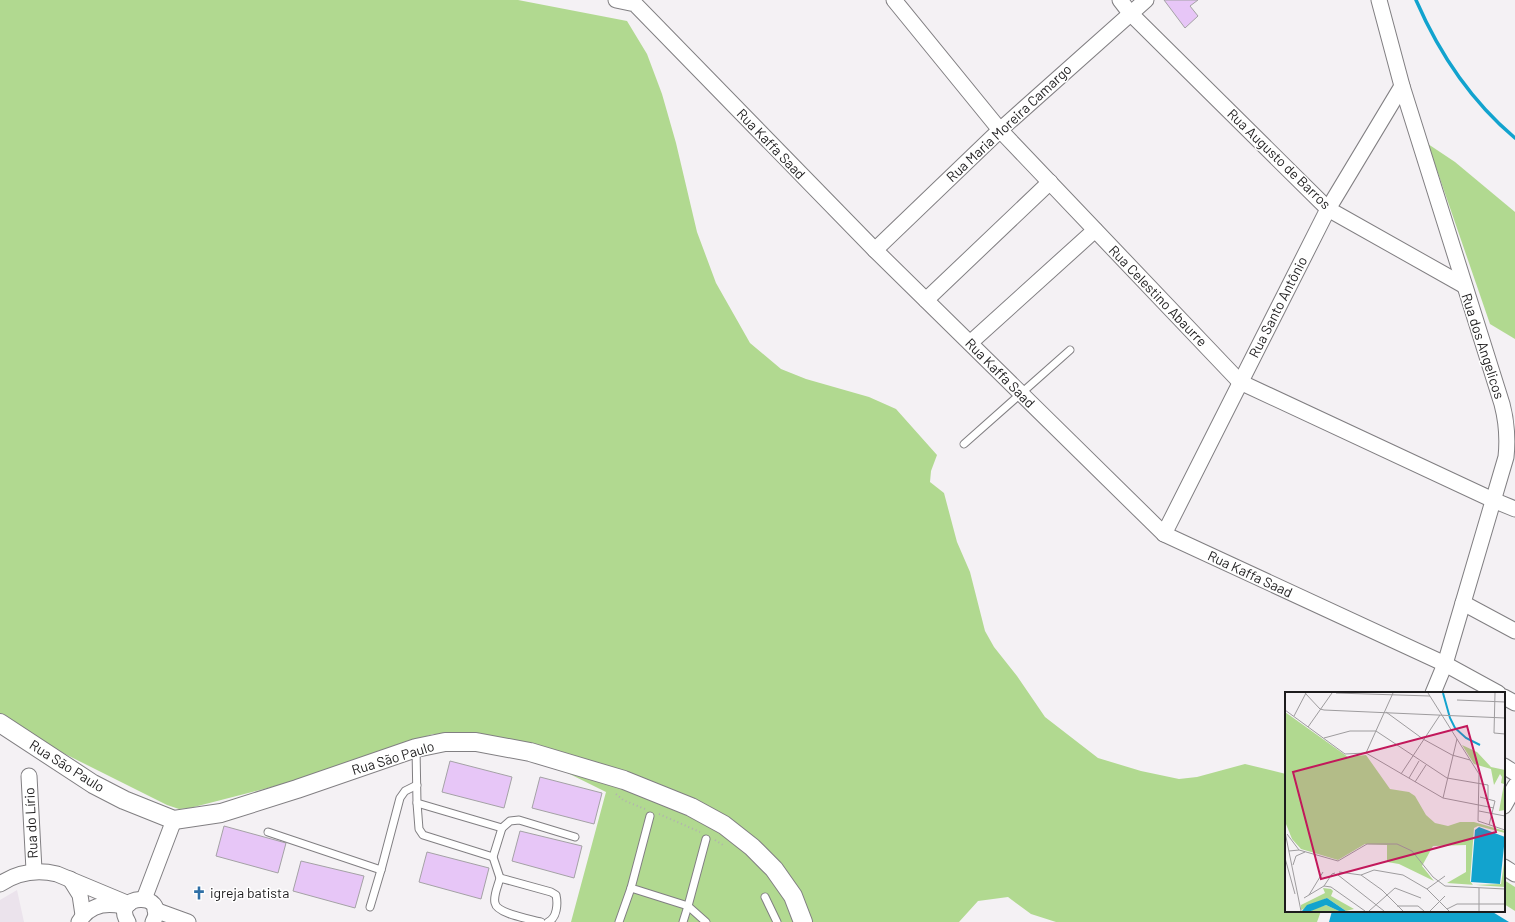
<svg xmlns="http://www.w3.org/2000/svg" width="1515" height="922" viewBox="0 0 1515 922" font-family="Barlow,sans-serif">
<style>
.built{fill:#ebe3ec}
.green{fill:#b1d990}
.water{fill:#12a3ce}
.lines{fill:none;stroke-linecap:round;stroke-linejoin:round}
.stream{stroke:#12a3ce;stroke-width:3.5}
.building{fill:#e7c6f7;stroke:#a4a2a5}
.service-casing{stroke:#817f82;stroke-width:9}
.minor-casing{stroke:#817f82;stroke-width:17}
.tertiary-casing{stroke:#817f82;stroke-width:20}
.path{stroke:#b2afb2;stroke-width:2;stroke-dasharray:1 3;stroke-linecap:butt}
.service{stroke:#fff;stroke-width:7}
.minor{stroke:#fff;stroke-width:15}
.tertiary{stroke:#fff;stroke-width:18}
.labels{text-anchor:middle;stroke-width:3;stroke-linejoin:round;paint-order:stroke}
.street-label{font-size:14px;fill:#1d1c1d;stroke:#fff}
.poi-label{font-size:14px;fill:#1d1c1d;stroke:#fff;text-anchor:start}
.inset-river{fill:none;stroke:#12a3ce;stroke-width:2}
.inset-road{fill:none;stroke:#9e9c9e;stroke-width:1}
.view{fill:#c2185b;fill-opacity:0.15;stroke:#c2185b;stroke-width:2}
.inset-edge{fill:none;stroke:#1d1c1d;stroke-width:2}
</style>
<rect width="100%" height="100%" fill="#f4f1f4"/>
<polygon class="built" points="17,890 24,922 0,922 0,900"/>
<g class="green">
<polygon points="0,0 518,0 627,21 647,54 662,94 676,143 697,232 716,283 750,343 781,369 806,379 869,397 896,409 937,455 931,471 930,482 944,493 957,542 970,572 985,631 994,647 1017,676 1045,717 1098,758 1141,771 1179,779 1197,777 1245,764 1286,774 1286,911 1321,911 1317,922 1056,922 1031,914 1008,897 978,901 959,922 571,922 606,792 501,740 433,734 287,783 190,808 179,809 167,805 33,738 0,714"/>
<polygon points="1428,144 1455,162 1515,212 1515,339 1490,324"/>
<polygon points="1504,880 1515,887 1515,911 1504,904"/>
</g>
<polygon class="water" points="1332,911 1491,911 1509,922 1329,922"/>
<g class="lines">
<path class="stream" d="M 1416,0 C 1439,53 1471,101 1515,138"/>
</g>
<g class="building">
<polygon points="1164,0 1198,0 1190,6 1198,16 1185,28"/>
<polygon points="450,761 512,777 504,808 442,792"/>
<polygon points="540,777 602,793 594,824 532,808"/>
<polygon points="224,826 286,843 278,873 216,856"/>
<polygon points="520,831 582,846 574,878 512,861"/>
<polygon points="427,852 489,868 481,899 419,882"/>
<polygon points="301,861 364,876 355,908 293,891"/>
</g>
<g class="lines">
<g class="service-casing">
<g id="service">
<polyline points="964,444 1070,350"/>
<polyline points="416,748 417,803 502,828 510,821 519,820 575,837"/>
<polyline points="417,803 419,829 423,835 493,857 502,828"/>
<polyline points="650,816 631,888 688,906 683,922"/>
<polyline points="268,832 381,870 400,798 405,791 417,785"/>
<polyline points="706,839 688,906 706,922"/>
<polyline points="493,857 500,878"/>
<polyline points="765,897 777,922"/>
<polyline points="370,907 381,870"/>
<path d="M 541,922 C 530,919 497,914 495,903 C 493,896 498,886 500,878 L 551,892 L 556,895 C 558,904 557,918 548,922"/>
<polyline points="619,922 631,888"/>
</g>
</g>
<g class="minor-casing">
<g id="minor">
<polyline points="616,0 635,4 875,250 1164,534 1445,664 1498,693"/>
<polyline points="894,0 1000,130 1240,382 1493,500 1515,509"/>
<polyline points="1120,0 1130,13 1328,209 1463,285"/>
<path d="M 1379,0 L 1402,86 L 1502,404 C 1507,423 1508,438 1506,457 L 1445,664 L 1433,693"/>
<polyline points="875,250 1000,130 1146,0"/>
<polyline points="926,300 1050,182"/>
<polyline points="970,343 1095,230"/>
<polyline points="1164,534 1328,209 1402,86"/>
<polyline points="1463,603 1515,631"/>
<polyline points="1504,697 1515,703"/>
<polyline points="1504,766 1515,773"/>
<polyline points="29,776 34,870"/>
<polyline points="1504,806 1515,786"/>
<polyline points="1504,867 1515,874"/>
<polyline points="70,879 80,895 83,915"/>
<path d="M 0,884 C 18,872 36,869 57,874 L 129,904"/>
<polyline points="144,899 174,820"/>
<polyline points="155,910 188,922"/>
<path d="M 79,922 C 88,906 104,902 122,906"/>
<path d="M 128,922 C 110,894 170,890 153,922"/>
</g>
</g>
<g class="tertiary-casing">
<polyline id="tertiary" points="0,723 93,784 124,800 174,820 221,813 297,789 416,748 445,742 476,742 530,752 624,780 691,807 724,825 752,847 774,869 793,896 803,922"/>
</g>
<g class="path">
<polyline points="616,794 623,800 645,809"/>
<polyline points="659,814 700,832"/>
<polyline points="715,840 723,845"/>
</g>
<use href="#service" class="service"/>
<use href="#minor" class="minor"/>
<use href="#tertiary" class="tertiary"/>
</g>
<defs>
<g id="church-bare" transform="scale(1.08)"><path d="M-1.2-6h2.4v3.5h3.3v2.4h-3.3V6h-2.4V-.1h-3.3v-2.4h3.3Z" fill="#2e6fa6" stroke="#fff" stroke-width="2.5" paint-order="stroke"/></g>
</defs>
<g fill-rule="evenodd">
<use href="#church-bare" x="199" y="893"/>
</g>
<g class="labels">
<g class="street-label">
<text transform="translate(1009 123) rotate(-43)" y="5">Rua Maria Moreira Camargo</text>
<text transform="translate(771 144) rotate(46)" y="5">Rua Kaffa Saad</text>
<text transform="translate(1279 159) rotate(44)" y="5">Rua Augusto de Barros</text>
<text transform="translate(1158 296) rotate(46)" y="5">Rua Celestino Abaurre</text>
<text transform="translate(1278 307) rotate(-63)" y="5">Rua Santo Antônio</text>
<text transform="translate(1483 346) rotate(72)" y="5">Rua dos Angelicos</text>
<text transform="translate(1000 373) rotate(45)" y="5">Rua Kaffa Saad</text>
<text transform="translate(1250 574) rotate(25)" y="5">Rua Kaffa Saad</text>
<text transform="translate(393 758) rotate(-17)" y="5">Rua São Paulo</text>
<text transform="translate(67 766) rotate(32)" y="5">Rua São Paulo</text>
<text transform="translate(31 823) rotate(-93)" y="5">Rua do Lírio</text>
</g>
<g class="poi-label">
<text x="210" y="898">igreja batista</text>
</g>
</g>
<g transform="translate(1285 692)">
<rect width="220" height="220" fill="#f4f1f4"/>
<path d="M 0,20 L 63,65 L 81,63 L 105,97 L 124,100 L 130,104 L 141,123 L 150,131 L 163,134 L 175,130 L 189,130 L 220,139 L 220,141 L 193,134 L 189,136 L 185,189 L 188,193 L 216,192 L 220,164 L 220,195 L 162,191 L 181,180 L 181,153 L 148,154 L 137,174 L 149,189 L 114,172 L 102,170 L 102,153 L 80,152 L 53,168 L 16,157 L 7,147 L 1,132 ZM 177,53 L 192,60 L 206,75 L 220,78 L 220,118 L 214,119 L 219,92 L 216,91 L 217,85 L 215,82 L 209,93 L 206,77 L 189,72 ZM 38,196 L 46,197 L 48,199 L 46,204 L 69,217 L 61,219 L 42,206 L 16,218 L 16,213 L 40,201 ZM 41,213 L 54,219 L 26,219 L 28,217 Z" fill="#b1d990"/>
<path d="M 194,135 L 220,145 L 215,192 L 186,190 L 190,138 ZM 42,206 L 61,219 L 54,219 L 41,213 L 26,219 L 17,219 L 22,213 Z" fill="#12a3ce"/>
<path class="inset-river" d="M 158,1 L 165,26 L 170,36 L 181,46 L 195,53"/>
<path class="inset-road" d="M 20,1 L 35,17 L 39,18 L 220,26M 51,1 L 145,4M 143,1 L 194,82 L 193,129 L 220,138M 210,1 L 209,41 L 220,42M 172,8 L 220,10M 0,18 L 60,62 L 81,61 L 158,106 L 209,116M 101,20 L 138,47 L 167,63 L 185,68M 9,24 L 21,1M 23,35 L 47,1M 39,46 L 65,39 L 91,39 L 162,86 L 203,93 L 203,107M 81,61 L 108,1M 116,82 L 155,23M 124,86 L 134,69M 130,90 L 141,73M 195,105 L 210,109 L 204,133M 158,106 L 172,47M 194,119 L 220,124M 0,140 L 16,219M 2,142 L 14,158M 4,159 L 14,158 L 53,169 L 82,152 L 112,152 L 127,159 L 148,185 L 160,194 L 220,197M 0,166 L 10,202M 8,173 L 11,164 L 20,160M 54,180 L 76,183 L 89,178 L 118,183 L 142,197 L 164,219M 53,183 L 99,219M 76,183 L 97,198 L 118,219M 39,194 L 47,182 L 50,181M 142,197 L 160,184M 24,203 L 38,180M 19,206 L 39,194 L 46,195 L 80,219M 112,214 L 133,214 L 139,219M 162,217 L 172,212 L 220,212M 84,219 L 110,196 L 136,206M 145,219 L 160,204M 194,219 L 194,196"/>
<path class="view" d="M 182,34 L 211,140 L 36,187 L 8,80 Z"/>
<rect width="220" height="220" class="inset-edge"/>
</g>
</svg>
